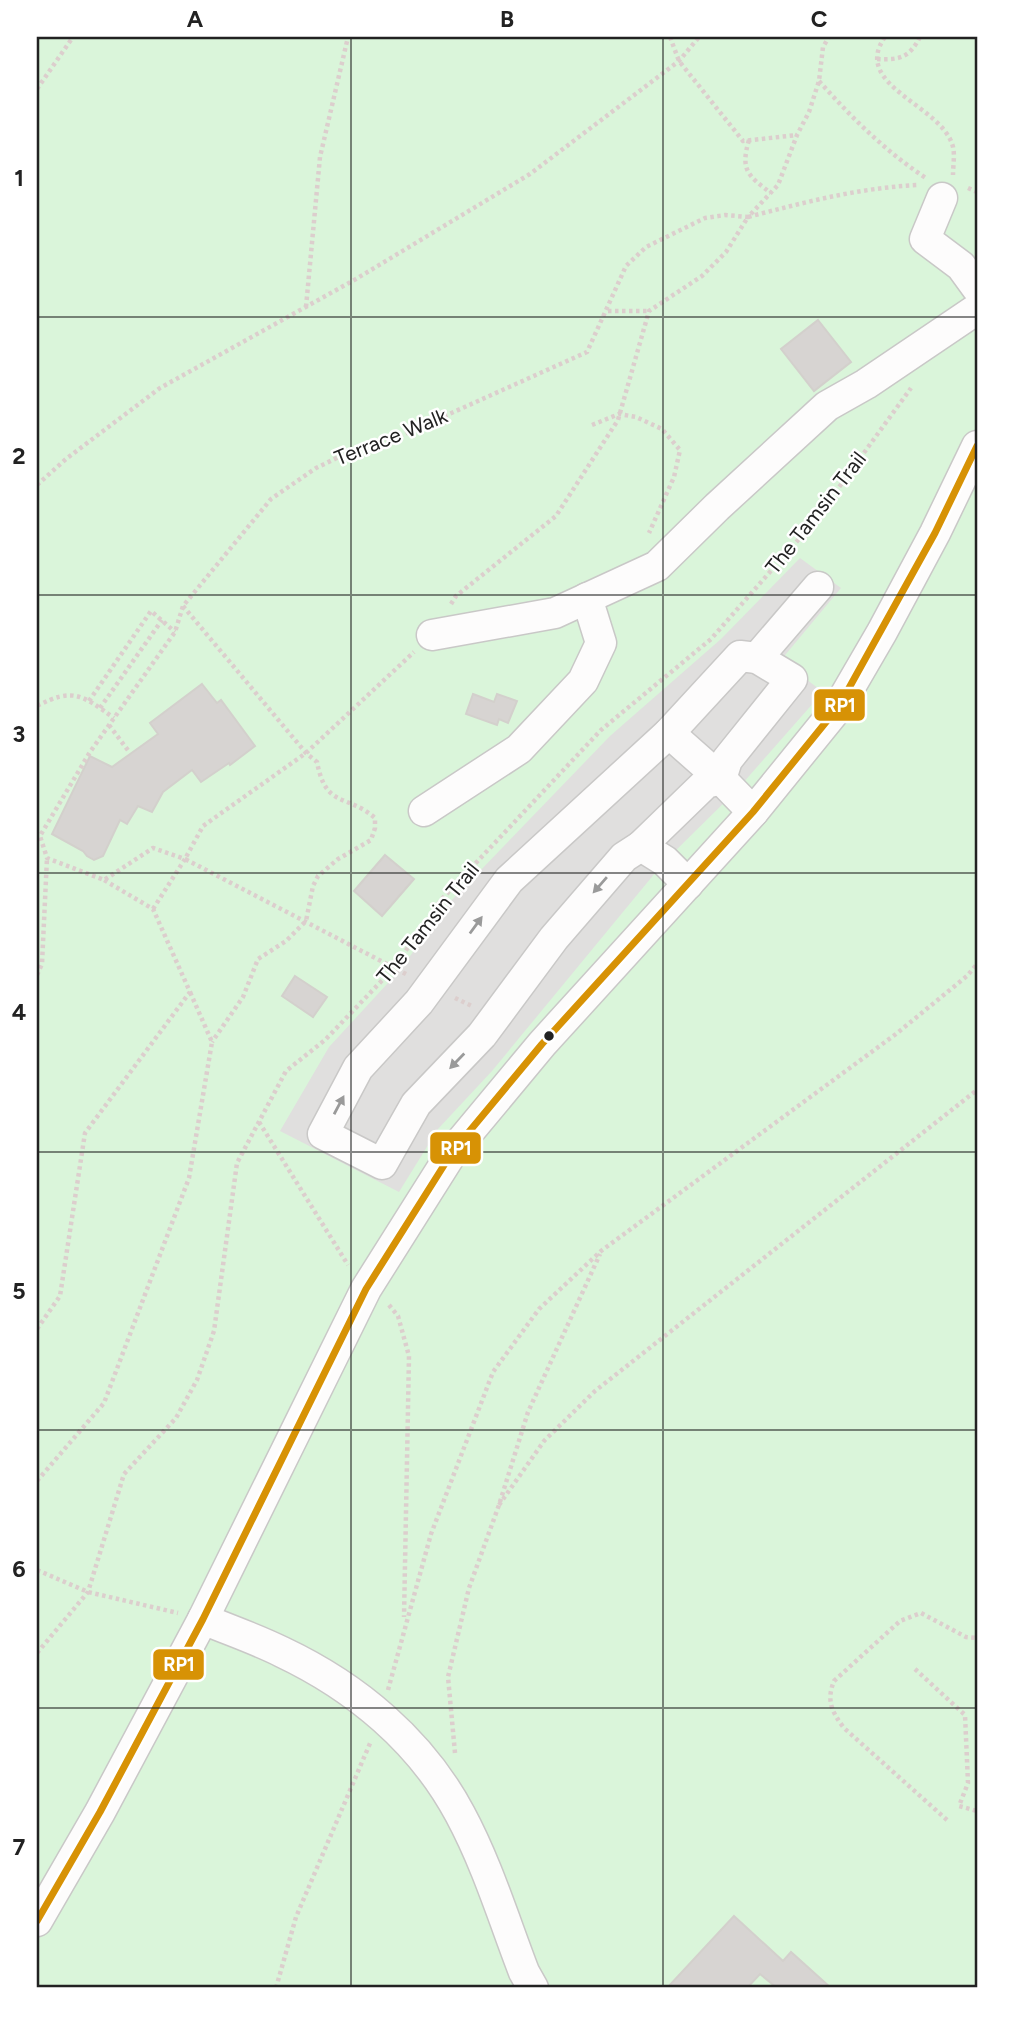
<svg xmlns="http://www.w3.org/2000/svg" width="1014" height="2025" viewBox="0 0 1014 2025" font-family="Figtree,sans-serif">
<style>
.park{fill:#daf5da}
.parking{fill:#e0dfde}
.building{fill:#d7d4d2;stroke:#d3d0cc;stroke-width:2}
.lines{fill:none;stroke-linecap:round;stroke-linejoin:round}
.minor-casing{stroke:#c9c8c7;stroke-width:33}
.path{stroke:#dccecd;stroke-width:4.5;stroke-dasharray:3.5 3.5;stroke-linecap:butt}
.minor{stroke:#fdfcfc;stroke-width:30}
.bus-1-casing{stroke:#fff;stroke-width:12}
.bus-1{stroke:#d79205;stroke-width:7}
.oneway{fill:#9a9a9a}
.grid{fill:none;stroke:#222;stroke-width:2;stroke-opacity:0.55}
.bus-dot{fill:#222;stroke:#fff;stroke-width:2.5}
.labels{text-anchor:middle;stroke-width:5;stroke-linejoin:round;paint-order:stroke}
.street-label{font-size:21px;fill:#222;stroke:#fff}
.line-badge{stroke:#fff;stroke-width:2.5}
.badge-label{font-size:19px;text-anchor:middle;font-weight:bold;fill:#fff}
.neatline{fill:none;stroke:#222;stroke-width:2.5}
.grid-label{font-size:23px;text-anchor:middle;font-weight:bold;fill:#222}
</style>
<rect width="100%" height="100%" fill="#f0eeeb"/>
<rect class="park" x="37" y="37" width="940" height="1951"/>
<polygon class="parking" points="800,558 841,588 781,660 823,692 735,792 665,861 492,1071 438,1129 399,1192 280,1131 329,1047 399,971 449,903 610,736 721,639"/>
<g class="building">
<polygon points="818,320 851,362 814,391 781,349"/>
<polygon points="202,684 217,703 221,700 255,746 230,765 229,763 201,782 192,770 163,792 152,812 138,806 127,824 120,820 103,856 94,860 87,856 83,851 52,834 90,756 112,767 158,734 150,723"/>
<polygon points="473,694 494,702 497,694 517,701 508,723 499,719 497,725 466,714"/>
<polygon points="385,855 414,879 382,916 354,891"/>
<polygon points="295,976 327,997 313,1017 282,996"/>
<polygon points="734,1916 783,1961 791,1952 831,1988 777,1988 760,1974 747,1988 667,1988"/>
</g>
<g class="lines">
<g class="minor-casing">
<g id="minor">
<polyline points="942,198 925,239 961,266 977,288"/>
<polyline points="432,635 555,613 657,566 717,507 827,406 866,384 977,309"/>
<polyline points="757,658 818,587"/>
<polyline points="669,733 721,779"/>
<polyline points="424,811 519,749 583,681 601,643 587,598"/>
<polyline points="641,846 706,783 721,779"/>
<polyline points="688,884 665,861 641,846 624,857 554,938 482,1035 416,1104 382,1164 323,1134 358,1068 419,1002 509,880 669,733 740,656 757,658 792,679 727,760 721,779 753,812"/>
<path d="M 203,1619 C 229,1630 256,1639 282,1652 C 356,1687 421,1741 460,1814 C 487,1864 504,1920 524,1972 L 533,1988"/>
<polyline points="37,1921 100,1812 203,1619 366,1289 453,1151 542,1044 753,812 839,706 882,632 935,533 977,446"/>
</g>
</g>
<g class="path">
<polyline points="670,37 679,61 743,141 797,135"/>
<path d="M 885,37 C 850,86 943,105 953,147 C 955,155 953,166 953,175"/>
<path d="M 877,59 C 900,60 909,58 920,37"/>
<path d="M 819,81 C 852,118 885,151 926,178"/>
<polyline points="37,89 73,37"/>
<path d="M 749,140 C 740,170 748,176 771,193"/>
<polyline points="968,188 977,192"/>
<polyline points="306,307 320,157 348,37"/>
<polyline points="608,311 649,311"/>
<polyline points="592,425 619,414 636,417 662,429 680,450 674,477 649,533"/>
<polyline points="37,485 66,459 160,388 356,279 530,174 679,61 699,37"/>
<path d="M 451,604 L 456,596 L 556,516 L 618,420 L 649,311 L 702,276 L 726,252 L 748,217 C 806,202 858,188 918,185"/>
<path d="M 183,606 L 306,753 L 317,762 C 326,809 346,793 375,818 L 375,828 L 371,840 L 338,859 L 318,876 L 313,886 L 306,921 L 286,941 L 258,959 L 243,997 L 212,1042"/>
<polyline points="89,701 151,611 175,632"/>
<path d="M 37,706 C 73,687 82,695 114,718"/>
<polyline points="100,708 162,620"/>
<polyline points="109,725 130,753"/>
<polyline points="153,909 185,859 153,848 104,880 47,858 40,836 90,752 175,632 183,606 271,499 316,468 372,441 398,437 587,352 626,266 646,247 705,218 725,215 748,217 778,185 797,135 809,112 819,81 823,47 829,37"/>
<polyline points="406,974 185,859 203,826 306,753 414,652"/>
<polyline points="37,975 42,964 47,858"/>
<polyline points="455,998 472,1006"/>
<polyline points="259,1122 348,1265"/>
<polyline points="389,1305 398,1316 409,1356 404,1617"/>
<polyline points="37,1329 60,1296 85,1133 190,992 153,909 104,880"/>
<polyline points="37,1481 104,1403 189,1178 212,1042 190,992"/>
<polyline points="499,1505 544,1441 595,1391 977,1090"/>
<polyline points="37,1570 88,1592 178,1613"/>
<polyline points="37,1653 88,1592 124,1474 176,1418 197,1380 214,1331 237,1163 286,1071 325,1040 393,969 441,900 601,730 711,639 813,523 911,388"/>
<polyline points="915,1669 965,1715 968,1783 959,1806 977,1811"/>
<polyline points="388,1690 431,1534 493,1372 539,1309 601,1251 896,1034 967,976 977,964"/>
<polyline points="455,1753 448,1677 469,1588 499,1505 528,1412 600,1254"/>
<path d="M 947,1820 L 844,1728 C 832,1712 826,1701 834,1681 L 900,1621 L 921,1613 L 966,1637 L 977,1638"/>
<polyline points="276,1988 296,1917 371,1741"/>
</g>
<use href="#minor" class="minor"/>
<g class="bus-1-casing">
<polyline id="bus-1" points="37,1921 100,1812 203,1619 366,1289 453,1151 542,1044 753,812 839,706 935,533 977,446"/>
</g>
<use href="#bus-1" class="bus-1"/>
</g>
<defs><path id="oneway-solid" d="M-6-.8H1V-3.2L6.5 0L1 3.2V.8H-6Z" transform="scale(1.75)"/></defs>
<g class="oneway">
<use href="#oneway-solid" transform="translate(600 885) rotate(131)"/>
<use href="#oneway-solid" transform="translate(476 925) rotate(-54)"/>
<use href="#oneway-solid" transform="translate(457 1061) rotate(134)"/>
<use href="#oneway-solid" transform="translate(339 1105) rotate(-62)"/>
</g>
<path class="grid" d="M 351,37 L 351,1988M 663,37 L 663,1988M 37,317 L 977,317M 37,595 L 977,595M 37,873 L 977,873M 37,1152 L 977,1152M 37,1430 L 977,1430M 37,1708 L 977,1708"/>
<circle class="bus-dot" cx="549" cy="1036" r="6"/>
<g class="labels">
<g class="street-label">
<text transform="translate(391 437) rotate(-22)" y="7">Terrace Walk</text>
<text transform="translate(816 513) rotate(-52)" y="7">The Tamsin Trail</text>
<text transform="translate(428 923) rotate(-51)" y="7">The Tamsin Trail</text>
</g>
</g>
<g class="line-badge">
<rect x="813" y="688" width="53" height="34" rx="7" fill="#d79205"/>
<rect x="429" y="1131" width="53" height="34" rx="7" fill="#d79205"/>
<rect x="152" y="1648" width="53" height="33" rx="7" fill="#d79205"/>
</g>
<g class="badge-label">
<text x="840" y="712">RP1</text>
<text x="456" y="1155">RP1</text>
<text x="179" y="1671">RP1</text>
</g>
<rect width="1014" height="2025" fill="none" stroke="#ffffff" stroke-width="77"/>
<rect x="38" y="38" width="938" height="1948" class="neatline"/>
<g class="grid-label">
<text x="195" y="27">A</text>
<text x="507" y="27">B</text>
<text x="819" y="27">C</text>
<text x="19" y="186">1</text>
<text x="19" y="464">2</text>
<text x="19" y="742">3</text>
<text x="19" y="1020">4</text>
<text x="19" y="1299">5</text>
<text x="19" y="1577">6</text>
<text x="19" y="1855">7</text>
</g>
</svg>
